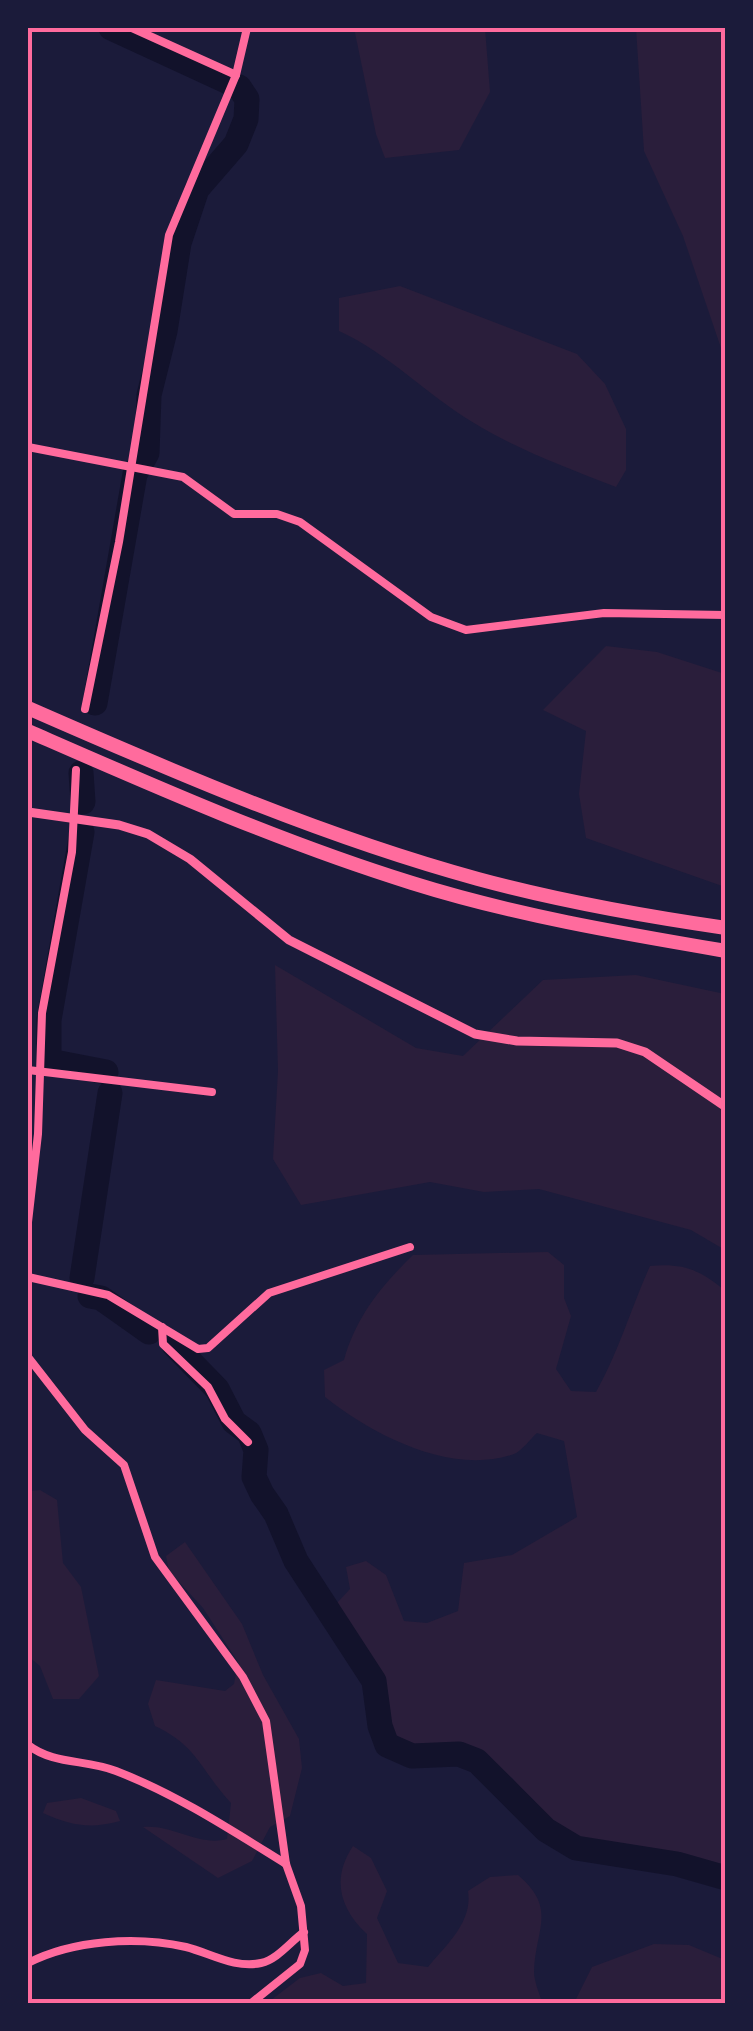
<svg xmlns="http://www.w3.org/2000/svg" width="753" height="2031" viewBox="0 0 753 2031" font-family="'Exo 2',sans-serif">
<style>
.green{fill:#2a1e3b}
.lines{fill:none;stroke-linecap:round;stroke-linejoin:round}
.river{stroke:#12122b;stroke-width:25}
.minor{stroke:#ff6b9d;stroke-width:8}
.tertiary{stroke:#ff6b9d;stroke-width:9}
.motorway{stroke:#ff6b9d;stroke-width:14}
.neatline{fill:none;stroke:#ff6b9d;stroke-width:4}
</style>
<rect width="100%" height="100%" fill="#1b1b3a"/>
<g class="green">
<polygon points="354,28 485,28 490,92 459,150 385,158 376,134"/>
<polygon points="636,28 725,28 725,482 721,348 683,236 644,151"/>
<path d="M 400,286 L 577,354 L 605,384 L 626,429 L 626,470 L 616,487 C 568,468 518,450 474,423 C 426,394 389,354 339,331 L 339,298 Z"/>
<polygon points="606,646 657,652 725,674 725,887 586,838 579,794 586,731 543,710"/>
<polygon points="275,965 416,1048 463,1056 543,980 636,975 725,994 725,1250 691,1230 539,1189 484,1192 430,1182 301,1205 273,1159 278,1071"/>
<path d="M 548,1252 L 564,1265 L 564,1298 L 571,1316 L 556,1369 L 571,1391 L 596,1392 C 619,1351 631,1308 650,1266 C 683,1263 701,1270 725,1291 L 725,1869 L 697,1860 L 584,1842 L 555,1827 L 512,1778 L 466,1746 L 423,1749 L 392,1739 L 383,1719 L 379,1677 L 335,1605 L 350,1589 L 346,1567 L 366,1561 L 386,1575 L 404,1621 L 427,1623 L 458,1611 L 464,1563 L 512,1555 L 577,1517 L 564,1441 L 537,1433 C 530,1439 522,1451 514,1454 C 451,1476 373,1435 325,1397 L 324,1370 L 344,1360 C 356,1317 381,1286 413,1255 Z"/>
<polygon points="40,1490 57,1500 63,1563 81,1587 99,1676 79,1699 53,1699 40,1666 28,1656 28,1491"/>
<path d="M 185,1542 L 242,1624 L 263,1675 L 299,1739 L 302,1768 L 290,1816 L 270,1827 L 252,1861 L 218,1878 L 143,1827 C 173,1824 199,1847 227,1839 L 231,1803 C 201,1771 198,1746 155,1726 L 148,1704 L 156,1680 L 225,1691 L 234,1684 L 238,1662 L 203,1608 L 169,1571 L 166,1556 Z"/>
<path d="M 81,1798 L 116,1811 L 120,1821 C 90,1829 72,1826 43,1813 L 47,1803 Z"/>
<path d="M 353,1846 L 371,1858 L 387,1891 L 377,1918 L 398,1963 L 428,1967 C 446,1945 473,1922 468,1891 L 490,1877 L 518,1875 C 558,1909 535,1929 534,1972 C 534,1982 540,1994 542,2003 L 267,2003 L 300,1978 L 321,1973 L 343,1986 L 366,1983 L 367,1934 C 340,1909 331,1879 353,1846 Z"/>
<polygon points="654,1944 689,1945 725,1960 725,2003 574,2003 592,1967"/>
</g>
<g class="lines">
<g class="river">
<polyline points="95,703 135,474 147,453 149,395 165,331 179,243 197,189 236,144 246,119 247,99 239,87 111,28"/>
<polyline points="81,773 83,802"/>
<polyline points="82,832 49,1020 49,1061 106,1072"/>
<polyline points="82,1278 110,1093"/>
<polyline points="90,1296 101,1298 149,1332"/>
<polyline points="174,1345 217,1389 234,1422 249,1433 256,1450 254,1477 262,1494 276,1514 296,1561 374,1681 380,1726 387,1745 412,1756 459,1754 477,1761 546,1830 576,1848 677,1864 726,1878"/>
</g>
<g class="minor">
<polyline points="132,28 236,75"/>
<polyline points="28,447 183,477 234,514 277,514 300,522 431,617 466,630 604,613 726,615"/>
<polyline points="85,709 119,542 169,235 236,75 247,28"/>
<polyline points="28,1070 212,1092"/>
<polyline points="28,1222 38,1134 42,1013 72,852 76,770"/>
<polyline points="28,1277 108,1295 198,1349 208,1348 269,1293 410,1247"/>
<polyline points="162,1327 163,1344 208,1387 225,1419 248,1442"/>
<polyline points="28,1357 85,1430 124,1465 155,1557 243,1677 266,1721 286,1864 301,1906 305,1950 300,1964 250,2004"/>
<path d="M 28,1745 C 54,1765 85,1759 116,1771 C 176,1794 231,1830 286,1864"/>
<path d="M 28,1963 C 73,1940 136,1936 186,1947 C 210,1953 235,1969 261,1963 C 278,1959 290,1942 304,1932"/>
</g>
<polyline class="tertiary" points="28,812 119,825 148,834 190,859 289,940 475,1034 517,1041 617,1043 645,1052 726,1107"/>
<g class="motorway">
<path d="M 28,708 C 174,772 324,837 478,879 C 559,901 643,916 726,928"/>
<path d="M 28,731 C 154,786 280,842 412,883 C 514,915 620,933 726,951"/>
</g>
</g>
<rect width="753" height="2031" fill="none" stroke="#1b1b3a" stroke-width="60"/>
<rect x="30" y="30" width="693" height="1971" class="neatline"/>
</svg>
